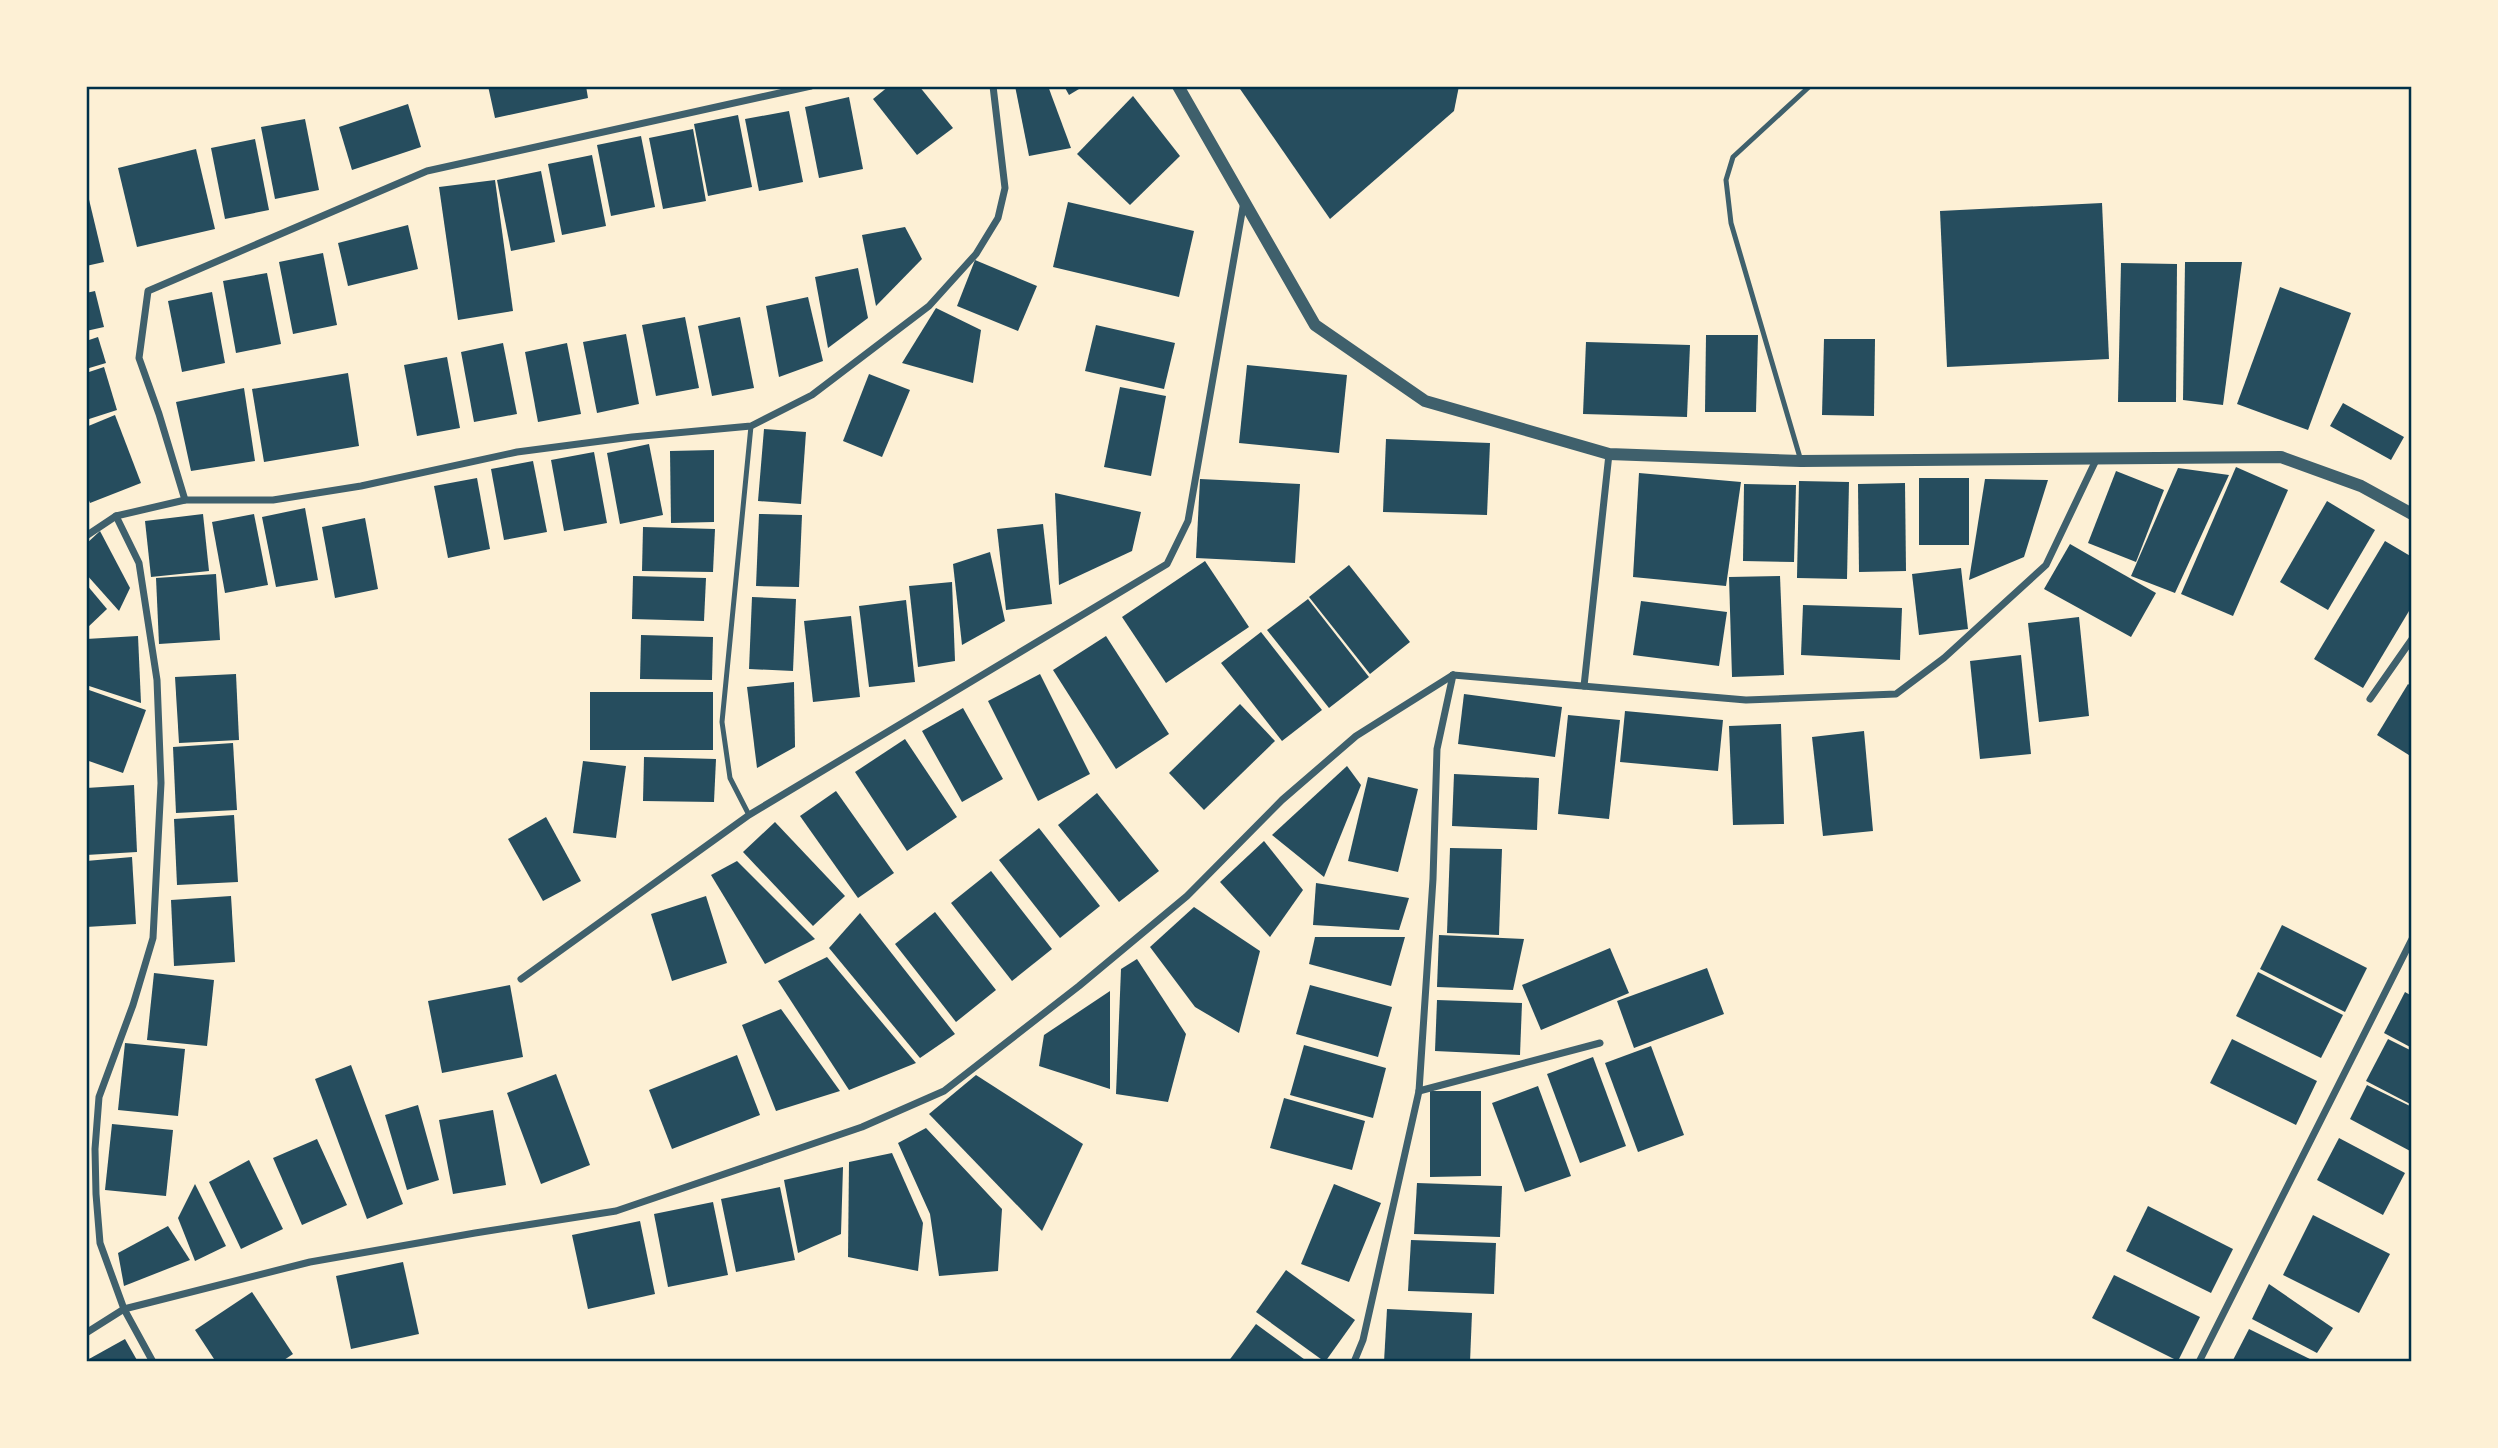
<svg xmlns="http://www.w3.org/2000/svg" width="2498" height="1448" viewBox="0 0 2498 1448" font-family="'Roboto Condensed',sans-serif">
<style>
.building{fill:#264d5e}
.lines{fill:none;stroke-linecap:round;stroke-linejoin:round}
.service{stroke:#3f606c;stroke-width:5}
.minor{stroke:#3f606c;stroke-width:7}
.tertiary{stroke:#3f606c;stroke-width:12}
.neatline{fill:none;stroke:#003049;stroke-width:2.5}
</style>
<rect width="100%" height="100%" fill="#fdf0d5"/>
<g class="building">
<polygon points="488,86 586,86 588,98 495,118"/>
<polygon points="889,86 919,86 953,128 917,155 873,99"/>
<polygon points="1015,86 1048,86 1071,148 1029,156"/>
<polygon points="1064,86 1084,86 1069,95"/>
<polygon points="1238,86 1459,86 1454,111 1330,219"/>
<polygon points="1133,96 1180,156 1130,205 1077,154"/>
<polygon points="849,97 863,169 819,178 805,107"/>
<polygon points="408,104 421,147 352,170 339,127"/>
<polygon points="789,111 803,182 759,191 745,119"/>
<polygon points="738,115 752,187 708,196 694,124"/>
<polygon points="305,119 319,190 275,199 261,127"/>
<polygon points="693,129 706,201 663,209 649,138"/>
<polygon points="641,136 655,207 611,216 597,145"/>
<polygon points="255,139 269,210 225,219 211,148"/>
<polygon points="196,149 215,229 137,247 118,168"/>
<polygon points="592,155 606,226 562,235 548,164"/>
<polygon points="541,171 555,242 511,251 497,180"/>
<polygon points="495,180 513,311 458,320 439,187"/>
<polygon points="86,187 104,262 86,266"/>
<polygon points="1068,202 1194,231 1179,297 1053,267"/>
<polygon points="2102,203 2109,359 1947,367 1940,211"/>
<polygon points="408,225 418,269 348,286 338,243"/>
<polygon points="905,227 922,259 876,306 862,235"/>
<polygon points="323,253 337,325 293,334 279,262"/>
<polygon points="975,260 1037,286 1018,331 957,306"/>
<polygon points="2185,262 2242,262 2223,405 2183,400"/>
<polygon points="2121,263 2177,264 2176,402 2118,402"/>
<polygon points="858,268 868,318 828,348 815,277"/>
<polygon points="267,273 281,344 236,353 223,281"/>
<polygon points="2280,287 2351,313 2308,430 2237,404"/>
<polygon points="95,291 104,327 86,331 86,293"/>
<polygon points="212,292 225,363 182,372 168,301"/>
<polygon points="808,297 823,361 779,377 766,306"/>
<polygon points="936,308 981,330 973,383 902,363"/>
<polygon points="685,317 699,388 656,396 642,325"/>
<polygon points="740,317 754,388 712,396 698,326"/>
<polygon points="1096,325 1175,343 1164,389 1085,371"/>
<polygon points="626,334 639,404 597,413 583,342"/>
<polygon points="1706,335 1758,335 1756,412 1705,412"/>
<polygon points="98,337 106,363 86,369 86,341"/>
<polygon points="1824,339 1875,339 1874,416 1822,415"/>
<polygon points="1586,342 1690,345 1687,417 1583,414"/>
<polygon points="503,343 517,414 474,422 461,352"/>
<polygon points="567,343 581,414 538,422 525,352"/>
<polygon points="447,357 460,428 417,436 404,365"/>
<polygon points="1247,365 1347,375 1339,453 1239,443"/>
<polygon points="104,367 117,410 86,420 86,373"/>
<polygon points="348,373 359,446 264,462 252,389"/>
<polygon points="869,374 910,390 882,457 843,441"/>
<polygon points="1120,387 1166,396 1151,476 1104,467"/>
<polygon points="244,388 255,461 191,471 176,402"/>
<polygon points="2343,403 2404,437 2391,460 2330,426"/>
<polygon points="115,415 141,483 90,503 86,493 86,427"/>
<polygon points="764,429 806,432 801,504 758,501"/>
<polygon points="1386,439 1490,443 1487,515 1383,512"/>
<polygon points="649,444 663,515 620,524 607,453"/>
<polygon points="714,450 714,522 671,523 670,451"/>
<polygon points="594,452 607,523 564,531 551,460"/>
<polygon points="533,461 547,532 504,540 491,469"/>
<polygon points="2236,467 2288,490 2233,616 2181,594"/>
<polygon points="2178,468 2229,475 2175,593 2131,576"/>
<polygon points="2116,471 2164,490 2136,562 2088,543"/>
<polygon points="1639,473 1741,482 1726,586 1633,577"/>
<polygon points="477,478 490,549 448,558 434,486"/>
<rect x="1919" y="478" width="50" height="67"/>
<polygon points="1200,479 1300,484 1295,563 1196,558"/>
<polygon points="1985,479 2048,480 2024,557 1969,580"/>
<polygon points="1799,481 1849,482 1847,579 1797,578"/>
<polygon points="1905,483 1906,571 1859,572 1858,484"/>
<polygon points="1744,484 1796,485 1794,562 1743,561"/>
<polygon points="1055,493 1141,512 1132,551 1059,585"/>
<polygon points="2327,501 2375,530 2328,610 2280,582"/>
<polygon points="305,508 318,580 276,587 262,517"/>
<polygon points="203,514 209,571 151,577 145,521"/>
<polygon points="254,514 268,585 225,593 212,522"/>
<polygon points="759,514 802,515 799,587 756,586"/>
<polygon points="365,518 378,589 335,598 322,527"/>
<polygon points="1043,524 1052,604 1006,610 997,529"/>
<polygon points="643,527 715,529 713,572 642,571"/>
<polygon points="100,531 130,588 119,611 86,574 86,544"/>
<polygon points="2385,541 2412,557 2412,606 2363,688 2314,659"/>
<polygon points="2070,544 2156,593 2131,637 2044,589"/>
<polygon points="990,552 1005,621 962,645 953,564"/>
<polygon points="1205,561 1249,627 1166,683 1122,617"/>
<polygon points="1349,565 1410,642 1370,674 1309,597"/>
<polygon points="1961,568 1968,629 1919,635 1912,574"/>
<polygon points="216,574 220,640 159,644 156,578"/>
<polygon points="633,576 706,578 704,621 632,619"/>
<polygon points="1780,576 1784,675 1732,677 1729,577"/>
<polygon points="952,582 955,661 918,667 909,586"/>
<polygon points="86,584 107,609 86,629"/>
<polygon points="752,597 796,599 793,671 749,669"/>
<polygon points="1308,599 1369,677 1329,708 1267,630"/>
<polygon points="906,600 915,682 869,687 859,606"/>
<polygon points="1641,601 1727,612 1719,666 1633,655"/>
<polygon points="1803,605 1902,608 1900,660 1801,655"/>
<polygon points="851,616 860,697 813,702 804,621"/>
<polygon points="2079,617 2089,716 2039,722 2028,623"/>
<polygon points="1261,632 1322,710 1282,741 1221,663"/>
<polygon points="641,635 713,637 712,680 640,679"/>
<polygon points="138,636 141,703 86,685 86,639"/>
<polygon points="1106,636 1169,734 1116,769 1053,670"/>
<polygon points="2021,655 2031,754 1980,759 1970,661"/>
<polygon points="236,674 239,740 179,743 175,677"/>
<polygon points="1040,674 1090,774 1038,801 988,701"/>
<polygon points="794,682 795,747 757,768 747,687"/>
<polygon points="2408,684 2412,687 2412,757 2377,735"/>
<polygon points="89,690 146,710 123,773 86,760 86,698"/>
<rect x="590" y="692" width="123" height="58"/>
<polygon points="1464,694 1562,707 1555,757 1458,744"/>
<polygon points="1240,704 1275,741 1204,810 1169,773"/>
<polygon points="963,708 1003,779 962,802 922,731"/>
<polygon points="1625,711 1723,720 1718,771 1620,762"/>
<polygon points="1568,715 1620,720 1609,819 1558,814"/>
<polygon points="1781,724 1784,824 1733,825 1729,726"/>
<polygon points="1864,731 1873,831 1823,836 1812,737"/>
<polygon points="905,739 957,817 907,851 855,772"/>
<polygon points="233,743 237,810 176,813 173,747"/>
<polygon points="644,757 716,759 714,802 643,801"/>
<polygon points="583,761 626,766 616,838 573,833"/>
<polygon points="1347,766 1361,785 1324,877 1272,835"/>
<polygon points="1454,774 1539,778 1537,830 1452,826"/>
<polygon points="1368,777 1418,789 1398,872 1348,861"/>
<polygon points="134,785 137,852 86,855 86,788"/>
<polygon points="836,791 894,873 858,898 800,816"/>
<polygon points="1097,793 1159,871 1119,902 1058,825"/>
<polygon points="234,815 238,882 177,885 174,819"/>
<polygon points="546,817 581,881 543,901 508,839"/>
<polygon points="775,822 845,896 813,926 743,852"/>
<polygon points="1039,828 1100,906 1060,938 999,860"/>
<polygon points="1264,841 1303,890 1270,937 1220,882"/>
<polygon points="1450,848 1502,849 1499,935 1447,933"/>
<polygon points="132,857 136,924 86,927 86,861"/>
<polygon points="737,861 815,939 765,964 711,875"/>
<polygon points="991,871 1052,949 1012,981 951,903"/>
<polygon points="1316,883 1409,898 1399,930 1313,925"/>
<polygon points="231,896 235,962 174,966 171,900"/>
<polygon points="706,896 727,963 672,981 651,914"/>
<polygon points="1194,907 1260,951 1239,1033 1195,1007 1150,947"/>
<polygon points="935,912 996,990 956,1022 895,944"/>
<polygon points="860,913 955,1034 920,1058 829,948"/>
<polygon points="2282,925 2367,968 2345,1012 2260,969"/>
<polygon points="1439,935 1524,939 1513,990 1437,987"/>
<polygon points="1315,937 1405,937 1391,986 1309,964"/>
<polygon points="1610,948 1629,993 1541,1030 1522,985"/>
<polygon points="827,957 916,1063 849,1090 778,981"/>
<polygon points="1137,959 1186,1034 1168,1102 1116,1094 1121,969"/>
<polygon points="1707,968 1724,1014 1634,1048 1617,1001"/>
<polygon points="2258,972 2343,1015 2321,1058 2236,1016"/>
<polygon points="154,973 214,980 207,1046 147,1040"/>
<polygon points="510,985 523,1057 442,1073 428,1001"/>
<polygon points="1310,985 1392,1007 1378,1057 1296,1034"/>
<polygon points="1110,991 1110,1089 1039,1066 1044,1035"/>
<polygon points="2405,992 2412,996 2412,1048 2384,1033"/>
<polygon points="1437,1000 1522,1003 1520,1055 1435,1051"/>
<polygon points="781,1009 840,1091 776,1111 742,1025"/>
<polygon points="2232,1039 2317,1081 2296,1125 2210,1083"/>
<polygon points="2388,1039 2412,1051 2412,1105 2366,1081"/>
<polygon points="125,1043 185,1049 178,1116 118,1110"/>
<polygon points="1304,1045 1386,1068 1373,1118 1290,1095"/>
<polygon points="1651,1046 1684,1135 1638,1152 1605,1063"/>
<polygon points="737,1055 760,1115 672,1149 649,1090"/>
<polygon points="1593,1057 1626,1146 1580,1163 1547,1074"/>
<polygon points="351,1065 403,1204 367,1219 315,1079"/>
<polygon points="556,1074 590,1165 541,1184 507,1093"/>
<polygon points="976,1075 1083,1144 1042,1231 929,1114"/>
<polygon points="2367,1085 2412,1107 2412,1152 2350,1119"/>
<polygon points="1538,1086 1571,1176 1525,1192 1492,1103"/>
<polygon points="1430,1091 1481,1091 1481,1176 1430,1177"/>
<polygon points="1284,1098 1365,1121 1352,1170 1270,1148"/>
<polygon points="418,1105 439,1180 407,1190 385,1115"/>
<polygon points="493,1110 506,1185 453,1194 439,1120"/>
<polygon points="112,1124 173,1130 166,1196 105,1190"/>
<polygon points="926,1128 1002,1209 998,1271 939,1276 930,1214 898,1143"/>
<polygon points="2339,1138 2405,1173 2383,1215 2317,1180"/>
<polygon points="317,1139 347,1205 302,1225 273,1158"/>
<polygon points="892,1153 923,1223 918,1271 848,1257 849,1162"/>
<polygon points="249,1160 283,1229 241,1249 209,1182"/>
<polygon points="843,1167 841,1234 798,1253 784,1180"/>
<polygon points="1417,1183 1502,1186 1500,1237 1414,1234"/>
<polygon points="195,1184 226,1246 195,1261 178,1218"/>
<polygon points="1334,1184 1381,1203 1349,1282 1301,1264"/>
<polygon points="780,1187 795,1260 736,1272 721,1199"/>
<polygon points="713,1202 728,1275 668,1287 654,1214"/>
<polygon points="2148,1206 2233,1249 2211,1293 2126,1251"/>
<polygon points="2313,1215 2390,1254 2359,1313 2283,1275"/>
<polygon points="640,1221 655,1294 588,1309 572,1235"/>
<polygon points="168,1226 190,1260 124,1286 118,1253"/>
<polygon points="1411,1240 1496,1243 1494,1294 1408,1291"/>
<polygon points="403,1262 419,1334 351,1349 336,1276"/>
<polygon points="1286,1270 1355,1320 1325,1362 1256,1312"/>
<polygon points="2114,1275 2200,1317 2178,1361 2092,1318"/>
<polygon points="2269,1284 2333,1328 2317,1353 2252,1319"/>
<polygon points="252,1292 293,1354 281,1362 216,1362 195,1330"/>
<polygon points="1387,1309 1472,1313 1470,1362 1384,1362"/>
<polygon points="1256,1324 1308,1362 1228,1362"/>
<polygon points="2249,1329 2316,1362 2232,1362"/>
<polygon points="125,1339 138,1362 91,1362 89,1359"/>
</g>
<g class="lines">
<g class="service">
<polyline points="1801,461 1731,223 1726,180 1733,157 1810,86"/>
<polyline points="749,815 730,778 722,722 751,426"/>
</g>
<g class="minor">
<polyline points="185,500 159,414 139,358 148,291 427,171 811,86"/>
<polyline points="116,516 139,563 157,680 161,783 153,938 133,1005 99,1097 95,1149 96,1194 100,1243 124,1309 153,1362"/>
<polyline points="86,536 116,516 185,500 273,500 361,486 517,452 632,437 751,426 812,395 929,306 976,254 998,218 1005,188 993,86"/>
<polyline points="1453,675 1746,700 1896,694 1944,658 2046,565 2097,458"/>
<polyline points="1584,686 1609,454"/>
<polyline points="2370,699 2412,639"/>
<polyline points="521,979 749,815 1167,564 1188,521 1244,201"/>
<polyline points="1419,1091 1600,1043"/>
<polyline points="86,1333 124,1309 310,1262 475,1233 616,1211 862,1127 944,1091 1079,986 1187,896 1282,800 1356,736 1453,675"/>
<polyline points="1354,1362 1363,1340 1419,1091 1433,879 1437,749 1453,675"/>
<polyline points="2199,1362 2412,939"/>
</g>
<polyline class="tertiary" points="1178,86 1315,325 1425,401 1609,454 1801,461 2281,457 2361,486 2412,514"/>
</g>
<rect width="2498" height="1448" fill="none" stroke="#fdf0d5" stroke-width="175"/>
<rect x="88" y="88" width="2322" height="1272" class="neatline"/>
</svg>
